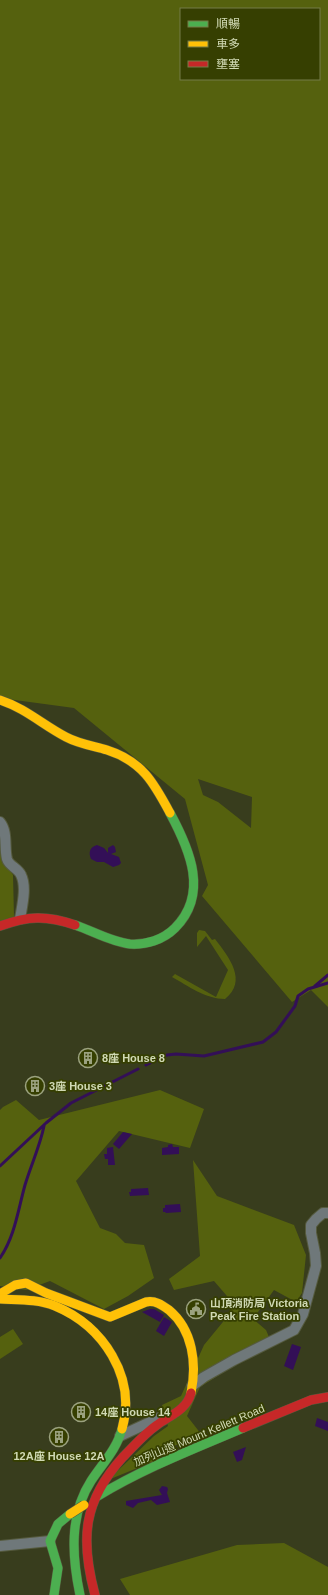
<svg xmlns="http://www.w3.org/2000/svg" width="328" height="1595" viewBox="0 0 328 1595" font-family="Arial,'Noto Sans TC',sans-serif">
<style>
.green{fill:#55610e;fill-rule:evenodd}
.water{fill:#330f57}
.lines{fill:none;stroke-linecap:round;stroke-linejoin:round}
.stream{stroke:#330f57;stroke-width:3}
.street-casing{stroke:#555a3e;stroke-width:12}
.fast-casing{stroke:#555a3e;stroke-width:10}
.slow-casing{stroke:#555a3e;stroke-width:10}
.jam-casing{stroke:#555a3e;stroke-width:10}
.street{stroke:#6f787a;stroke-width:10}
.fast{stroke:#4caf50;stroke-width:9}
.slow{stroke:#ffc107;stroke-width:9}
.jam{stroke:#c62828;stroke-width:9}
.slow-bridge-casing{stroke:#555a3e;stroke-width:10;stroke-linecap:butt}
.slow-bridge{stroke:#ffc107;stroke-width:9}
.labels{text-anchor:middle;stroke-width:3.5;stroke-linejoin:round;paint-order:stroke}
.poi-label{font-size:11px;font-weight:bold;fill:#d0d9b4;stroke:#363f01;text-anchor:start}
.street-label{font-size:11px;fill:#d0d9b4;stroke:#363f01}
</style>
<rect width="100%" height="100%" fill="#383d1d"/>
<g class="green">
<path d="M 0,0 L 328,0 L 328,1007 L 311,990 L 292,1002 L 202,896 L 208,885 L 185,799 L 74,708 L 0,698 ZM 181,9 L 319,9 L 319,79 L 181,79 ZM 198,779 L 252,797 L 251,828 L 218,802 L 203,795 Z"/>
<polygon points="0,845 5,862 13,875 14,917 0,922"/>
<path d="M 199,930 L 205,931 L 212,940 L 215,939 C 229,957 248,981 225,999 C 206,999 188,986 172,977 L 175,974 L 216,997 L 228,970 L 206,936 L 197,947 L 197,933 Z"/>
<polygon points="160,1090 204,1109 190,1148 119,1131 76,1181 100,1228 116,1234 125,1243 144,1245 154,1278 128,1296 104,1309 50,1281 26,1290 0,1286 0,1110 3,1107 16,1100 39,1120"/>
<polygon points="193,1160 217,1196 294,1225 306,1255 302,1293 296,1302 274,1290 253,1319 266,1330 269,1337 241,1361 200,1387 187,1416 205,1439 176,1445 157,1460 108,1480 154,1436 168,1426 162,1405 181,1396 204,1345 227,1317 233,1303 214,1281 174,1290 169,1279 200,1256"/>
<polygon points="13,1329 23,1344 0,1359 0,1337"/>
<polygon points="284,1543 328,1567 328,1595 130,1595 120,1579 237,1545"/>
</g>
<g class="water">
<path d="M 97,845 L 104,848 L 108,853 L 108,848 L 113,845 L 115,847 L 116,852 L 111,854 L 119,857 L 121,863 L 119,865 L 113,867 L 104,862 L 97,862 L 91,859 C 88,852 90,847 97,845 Z"/>
<polygon points="123,1132 132,1134 119,1149 113,1144"/>
<polygon points="172,1144 173,1147 179,1147 179,1154 162,1155 162,1148 168,1147 168,1145"/>
<polygon points="113,1147 115,1165 108,1165 108,1159 105,1159 104,1154 107,1154 107,1148"/>
<polygon points="148,1188 149,1195 130,1196 129,1192 131,1192 131,1189"/>
<polygon points="180,1204 181,1212 166,1213 165,1212 163,1212 163,1208 165,1208 165,1205"/>
<polygon points="150,1309 154,1309 164,1315 160,1322 142,1312"/>
<polygon points="164,1317 172,1322 164,1336 156,1331"/>
<polygon points="292,1344 301,1347 293,1370 284,1366"/>
<polygon points="317,1418 328,1422 328,1431 315,1426"/>
<polygon points="246,1447 242,1460 237,1462 233,1452"/>
<polygon points="162,1486 167,1487 168,1489 167,1493 170,1502 157,1505 151,1500 138,1503 133,1508 126,1505 126,1501 162,1495 159,1490"/>
</g>
<g class="lines">
<g class="stream">
<polyline points="315,986 328,975"/>
<polyline points="146,1065 167,1055 176,1054 204,1056 263,1042 276,1032 295,1006 298,996 308,989 328,983"/>
<polyline points="0,1166 46,1123 71,1103 138,1069"/>
<path d="M 0,1258 C 15,1236 18,1210 25,1185 C 31,1165 40,1146 44,1126"/>
</g>
<g class="street-casing">
<g id="street">
<path d="M 0,822 C 8,832 4,847 7,859 C 9,866 18,868 21,875 C 27,887 22,906 20,919"/>
<polyline points="192,1386 204,1377 234,1360 294,1330 303,1314 316,1266 315,1253 311,1233 311,1225 316,1219 323,1213 328,1213"/>
<polyline points="120,1436 161,1417"/>
<polyline points="0,1546 50,1541"/>
</g>
</g>
<g class="fast-casing">
<g id="fast">
<path d="M 75,925 C 93,931 111,942 130,944 C 146,945 163,940 175,928 C 209,894 190,850 170,813"/>
<path d="M 98,1496 C 144,1468 194,1449 243,1428"/>
<polyline points="54,1595 58,1568 50,1541 58,1524 70,1514"/>
<path d="M 80,1595 C 72,1557 69,1515 91,1481 C 102,1464 117,1449 122,1429"/>
</g>
</g>
<g class="slow-casing">
<g id="slow">
<path d="M 0,700 C 25,708 43,725 66,737 C 79,744 94,746 107,750 C 142,761 154,783 170,813"/>
<path d="M 0,1294 L 15,1285 L 26,1283 L 46,1293 L 110,1317 L 146,1302 C 155,1300 162,1305 169,1310 C 193,1330 197,1364 191,1393"/>
<path d="M 0,1299 C 18,1300 38,1299 55,1306 C 103,1326 137,1377 122,1429"/>
</g>
</g>
<g class="jam-casing">
<g id="jam">
<path d="M 0,926 C 28,916 46,915 75,925"/>
<polyline points="243,1428 311,1400 328,1397"/>
<path d="M 95,1595 C 80,1539 83,1501 123,1457 C 134,1446 144,1434 157,1425 C 169,1416 187,1410 191,1393"/>
</g>
</g>
<use href="#street" class="street"/>
<use href="#fast" class="fast"/>
<use href="#slow" class="slow"/>
<use href="#jam" class="jam"/>
<g class="slow-bridge-casing">
<polyline id="slow-bridge" points="70,1514 84,1505"/>
</g>
<use href="#slow-bridge" class="slow-bridge"/>
</g>
<defs>
<g id="building-ring" transform="scale(1)"><circle r="9.5" fill="#363f01" stroke="#9ba27f" stroke-width="1.5"/><path d="M-4-6H4V6H1V3H-1V6H-4ZM-2.5-4.3h1.7v1.8h-1.7ZM.8-4.3h1.7v1.8H.8ZM-2.5-1h1.7V.8h-1.7ZM.8-1h1.7V.8H.8Z" fill="#9ba27f"/></g>
<g id="civic-ring" transform="scale(1)"><circle r="9.5" fill="#363f01" stroke="#9ba27f" stroke-width="1.5"/><path d="M-.6-6.5H3V-4.5H.6V-3L4-1V1h2V6H-6V1h2V-1L-.6-3ZM-1.2 2.5V6h2.4V2.5Z" fill="#9ba27f"/></g>
</defs>
<g fill-rule="evenodd">
<use href="#building-ring" x="88" y="1058"/>
<use href="#building-ring" x="35" y="1086"/>
<use href="#civic-ring" x="196" y="1309"/>
<use href="#building-ring" x="81" y="1412"/>
<use href="#building-ring" x="59" y="1437"/>
</g>
<g class="labels">
<g class="poi-label">
<text x="102" y="1062">8座 House 8</text>
<text x="49" y="1090">3座 House 3</text>
<text x="210" y="1307">山頂消防局 Victoria<tspan x="210" dy="13">Peak Fire Station</tspan></text>
<text x="95" y="1416">14座 House 14</text>
<text x="59" y="1460" text-anchor="middle">12A座 House 12A</text>
</g>
<g class="street-label">
<text transform="translate(199 1435) rotate(-23)" y="4">加列山道 Mount Kellett Road</text>
</g>
</g>
<rect x="180" y="8" width="140" height="72" fill="#363f01" stroke="#747d49"/>
<rect x="188" y="21" width="20" height="6" fill="#4caf50" stroke="#747d49"/>
<text x="216" y="28" font-size="12" fill="#d0d9b4">順暢</text>
<rect x="188" y="41" width="20" height="6" fill="#ffc107" stroke="#747d49"/>
<text x="216" y="48" font-size="12" fill="#d0d9b4">車多</text>
<rect x="188" y="61" width="20" height="6" fill="#c62828" stroke="#747d49"/>
<text x="216" y="68" font-size="12" fill="#d0d9b4">壅塞</text>
</svg>
